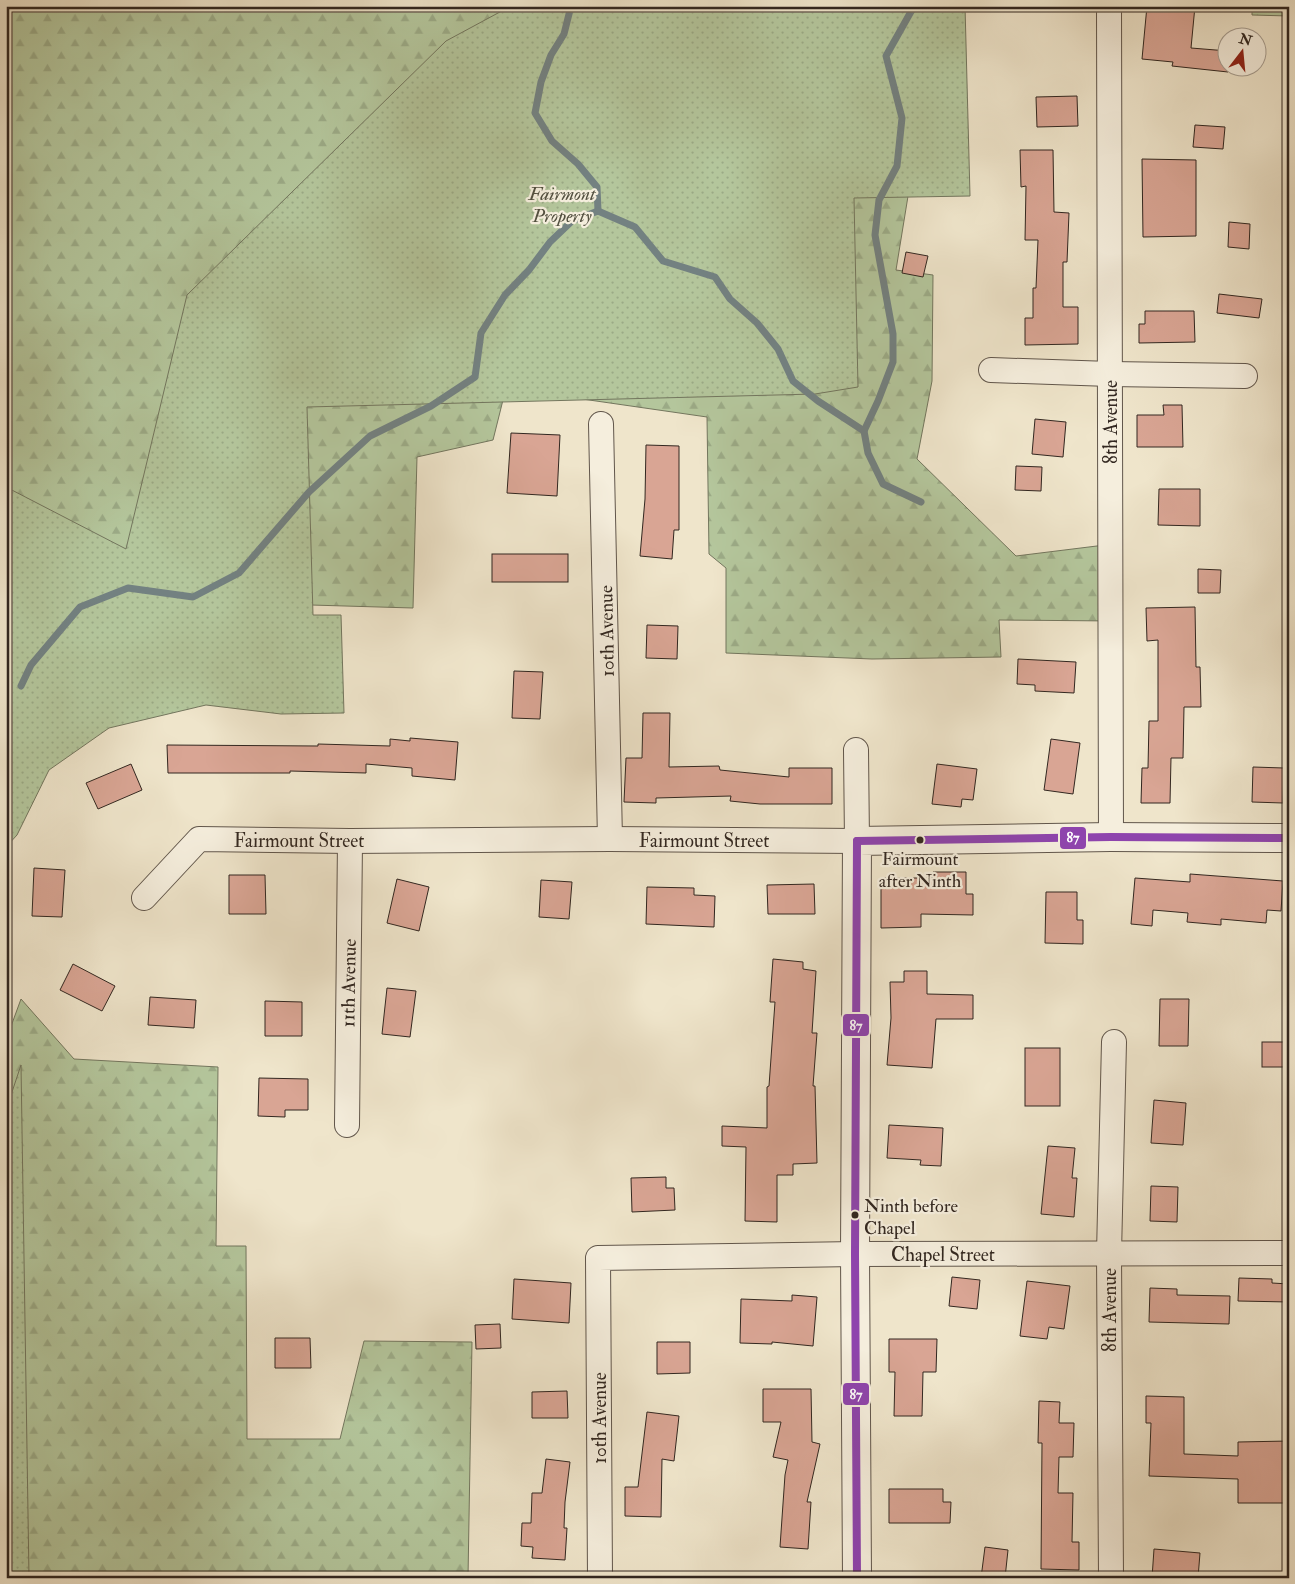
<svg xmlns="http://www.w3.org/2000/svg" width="1295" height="1584" viewBox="0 0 1295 1584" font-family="'IM FELL Double Pica',serif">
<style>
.forest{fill:url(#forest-firs);stroke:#73765e}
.park{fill:url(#park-dots);stroke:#73765e}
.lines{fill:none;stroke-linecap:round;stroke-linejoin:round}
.stream{stroke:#738181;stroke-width:7}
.building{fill:#d9a594;stroke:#322720}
.minor-casing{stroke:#61564b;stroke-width:26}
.tertiary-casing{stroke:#61564b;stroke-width:30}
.minor{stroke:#f5eedd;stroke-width:24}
.tertiary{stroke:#f5eedd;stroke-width:28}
.bus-1-casing{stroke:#f5eedd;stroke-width:11}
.bus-1{stroke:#8e44ad;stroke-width:8}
.bus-dot{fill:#322720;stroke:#f5eedd;stroke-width:2}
.labels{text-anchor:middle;stroke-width:4.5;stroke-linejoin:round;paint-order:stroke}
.bus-label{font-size:18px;fill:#322720;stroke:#f5eedd}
.park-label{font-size:19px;font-style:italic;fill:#524f3f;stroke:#f5eedd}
.street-label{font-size:19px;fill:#322720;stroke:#f5eedd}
.line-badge{stroke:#f5eedd;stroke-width:2}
.badge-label{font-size:14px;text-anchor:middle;font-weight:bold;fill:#fff}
</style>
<defs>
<pattern id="forest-firs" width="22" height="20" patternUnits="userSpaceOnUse" patternTransform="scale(1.25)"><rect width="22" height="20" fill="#b4c69c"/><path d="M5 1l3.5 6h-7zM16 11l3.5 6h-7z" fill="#9baa86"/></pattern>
<pattern id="park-dots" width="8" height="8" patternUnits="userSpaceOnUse" patternTransform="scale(1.25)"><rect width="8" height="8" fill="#b4c69c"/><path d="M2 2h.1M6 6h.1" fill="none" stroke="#9baa86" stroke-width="1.8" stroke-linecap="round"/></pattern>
</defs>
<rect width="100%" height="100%" fill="#efe5cb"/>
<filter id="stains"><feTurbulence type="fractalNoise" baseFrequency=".004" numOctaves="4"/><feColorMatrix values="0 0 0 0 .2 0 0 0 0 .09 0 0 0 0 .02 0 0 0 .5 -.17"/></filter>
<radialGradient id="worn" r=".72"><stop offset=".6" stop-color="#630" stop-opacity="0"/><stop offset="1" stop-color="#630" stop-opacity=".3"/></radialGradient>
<g class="forest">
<polygon points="6,6 963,6 909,190 896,270 933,275 932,381 917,459 1016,556 1113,544 1114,621 999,620 1001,657 872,659 726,653 726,568 709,554 707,417 506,388 493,440 417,457 413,608 311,605 142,697 91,711 6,823"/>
<polygon points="1252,6 1289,6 1289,16 1252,15"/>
<polygon points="21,999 74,1059 218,1067 216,1246 246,1246 247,1439 340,1439 364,1341 472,1342 468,1578 6,1578 6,1040"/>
</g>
<g class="park">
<polygon points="511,6 965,6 970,196 854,198 858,387 815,394 307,407 313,615 341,615 344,713 281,714 206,705 109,728 49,770 17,835 6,847 6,487 126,549 187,295 446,41"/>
<polygon points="21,1065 29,1578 6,1578 6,1110"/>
</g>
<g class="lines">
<g class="stream">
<polyline points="571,6 564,34 551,55 541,82 535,113 552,141 578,164 597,187 598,211"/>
<polyline points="864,431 878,401 893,362 893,334 875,235 879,200 897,166 902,118 886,56 913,8 917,6"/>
<polyline points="21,686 31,665 80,607 128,588 193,597 239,573 309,492 370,436 431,406 475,377 481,333 505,295 529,270 550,242 572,221 598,211 635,227 663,261 715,277 730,299 757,323 778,349 793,381 818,401 864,431 868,453 883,484 921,502"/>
</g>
</g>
<g class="building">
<polygon points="1147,6 1195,6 1191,48 1228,51 1228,72 1172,66 1173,62 1142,59"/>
<polygon points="1077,96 1078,126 1037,127 1036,97"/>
<polygon points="1195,125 1225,127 1223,149 1193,147"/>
<polygon points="1020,150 1053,150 1054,212 1069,213 1067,262 1063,262 1063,307 1078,307 1078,344 1025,345 1025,318 1033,318 1033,288 1036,288 1038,240 1025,240 1026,186 1021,187"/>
<polygon points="1142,159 1196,160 1196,236 1143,237"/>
<polygon points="1229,222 1250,224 1249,249 1228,247"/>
<polygon points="906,252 928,256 923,277 902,273"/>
<polygon points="1219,294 1262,299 1259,318 1217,313"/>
<polygon points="1145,311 1194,311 1195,342 1139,343 1139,324 1145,324"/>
<polygon points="1163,405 1182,405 1183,447 1137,447 1137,415 1164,415"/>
<polygon points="1035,419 1066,422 1063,457 1032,454"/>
<polygon points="511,433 560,435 557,496 507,493"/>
<polygon points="646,445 679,446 679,530 674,530 672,559 640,556 645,499"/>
<polygon points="1016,466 1042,467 1041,491 1015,490"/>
<polygon points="1159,489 1200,489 1200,526 1158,525"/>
<rect x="492" y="554" width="76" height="28"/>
<polygon points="1198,569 1221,570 1220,593 1198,593"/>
<polygon points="1195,607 1196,667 1200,667 1201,707 1184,707 1183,758 1171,758 1170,803 1141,803 1142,768 1148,768 1149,721 1158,721 1158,640 1147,641 1146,608"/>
<polygon points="647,625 678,626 677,659 646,658"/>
<polygon points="1018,659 1076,662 1074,693 1035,691 1035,685 1017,684"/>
<polygon points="514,671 543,672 540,719 512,718"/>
<polygon points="643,713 670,713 669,767 719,766 720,770 789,777 789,768 832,768 832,804 760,804 730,801 731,796 656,798 656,803 624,802 626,758 642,758"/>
<polygon points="410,738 458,742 455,780 412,776 412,768 366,764 366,773 290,771 290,773 168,773 167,745 318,746 318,744 390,746 390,739 410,741"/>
<polygon points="1051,739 1080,743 1073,794 1044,790"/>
<polygon points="131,764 142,790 98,809 86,783"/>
<polygon points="937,764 977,769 973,800 962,799 961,807 932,804"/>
<polygon points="1253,767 1284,768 1283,803 1252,802"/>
<polygon points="34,868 65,870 62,917 32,916"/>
<polygon points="933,872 966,872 966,894 973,894 973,915 921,914 921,927 881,928 881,878 933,878"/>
<polygon points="1190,874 1283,881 1281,911 1267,910 1266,923 1221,919 1221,925 1187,922 1188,913 1153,910 1152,926 1131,924 1135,878 1190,882"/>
<polygon points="229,875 265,875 266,914 229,914"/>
<polygon points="397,879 429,887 419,931 387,923"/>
<polygon points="541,880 572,882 569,919 539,917"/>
<polygon points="814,884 815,914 768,914 767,885"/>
<polygon points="647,887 694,888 694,895 715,896 714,927 646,924"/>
<polygon points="1046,892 1077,892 1077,920 1083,920 1083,944 1045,943"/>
<polygon points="773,959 803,962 803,969 816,971 812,1033 817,1033 813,1086 815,1086 817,1163 793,1164 793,1175 777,1175 777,1222 745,1221 746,1147 722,1146 722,1126 767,1128 767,1087 769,1086 775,1002 770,1002"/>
<polygon points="73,964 115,986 102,1011 60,990"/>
<polygon points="904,971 927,971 927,994 973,995 973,1019 936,1019 932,1068 887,1065 891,1018 890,982 904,982"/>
<polygon points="387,988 416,991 410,1037 382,1034"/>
<polygon points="150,997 196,1000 194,1028 148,1025"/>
<polygon points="1160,999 1189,999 1188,1046 1159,1046"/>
<polygon points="265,1001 302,1002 302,1036 265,1036"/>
<rect x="1262" y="1042" width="27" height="25"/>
<rect x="1025" y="1048" width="35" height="58"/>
<polygon points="259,1078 308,1079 308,1110 285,1110 285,1117 258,1116"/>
<polygon points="1154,1100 1186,1103 1183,1145 1151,1143"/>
<polygon points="889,1125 943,1128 941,1166 920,1165 921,1160 887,1158"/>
<polygon points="1048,1146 1075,1148 1072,1178 1077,1178 1074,1217 1041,1214"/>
<polygon points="666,1177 666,1188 674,1188 675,1210 632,1212 631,1178"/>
<polygon points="1151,1186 1178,1187 1177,1222 1150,1221"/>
<polygon points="952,1277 980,1280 977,1309 949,1306"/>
<polygon points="1239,1278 1272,1279 1272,1283 1289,1284 1289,1302 1238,1301"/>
<polygon points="514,1279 571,1283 569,1323 512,1319"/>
<polygon points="1027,1281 1070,1286 1064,1329 1049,1327 1047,1339 1020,1336"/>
<polygon points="1150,1288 1177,1289 1177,1295 1230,1296 1229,1324 1149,1322"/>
<polygon points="792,1295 817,1297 813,1346 772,1342 772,1344 740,1343 741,1299 792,1301"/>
<polygon points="500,1324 501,1348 476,1349 475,1325"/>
<polygon points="275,1338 310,1338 311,1368 275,1368"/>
<polygon points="889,1339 937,1339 936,1372 923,1372 922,1416 894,1416 895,1372 889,1372"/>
<polygon points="657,1342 690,1342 690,1373 657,1374"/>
<polygon points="763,1389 811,1389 812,1442 820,1444 807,1502 811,1502 808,1549 780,1547 785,1475 788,1460 773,1457 781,1422 763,1422"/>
<polygon points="567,1391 568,1418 532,1418 532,1392"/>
<polygon points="1146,1396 1184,1397 1184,1454 1238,1456 1238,1442 1289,1441 1289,1503 1238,1503 1238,1479 1149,1476 1151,1423 1146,1423"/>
<polygon points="1039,1401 1060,1402 1059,1423 1074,1423 1073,1457 1059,1457 1058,1493 1073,1493 1072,1542 1079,1542 1079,1570 1041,1569 1042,1443 1038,1443"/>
<polygon points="647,1412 679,1416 674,1461 662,1459 661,1517 625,1516 625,1487 638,1487"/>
<polygon points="546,1459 570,1462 565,1502 564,1528 567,1528 565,1560 532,1558 533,1547 521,1546 522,1523 531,1523 532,1493 542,1493"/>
<polygon points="889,1489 943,1489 943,1502 951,1502 950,1523 889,1523"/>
<polygon points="985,1547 1008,1550 1005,1578 981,1578"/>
<polygon points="1154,1549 1200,1553 1198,1578 1152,1578"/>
</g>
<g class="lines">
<g class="minor-casing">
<g id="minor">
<polyline points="1109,6 1111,837"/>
<polyline points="991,370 1110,374 1245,376"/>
<polyline points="601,424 610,839"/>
<polyline points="144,898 199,839 350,841 610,839 857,841 856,750"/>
<polyline points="347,1125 350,841"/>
<polyline points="600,1578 598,1258 855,1254 1289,1253"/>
<polyline points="1111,1578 1109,1253 1114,1042"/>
</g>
</g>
<g class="tertiary-casing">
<polyline id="tertiary" points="857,1578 855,1254 857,841 1111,837 1289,838"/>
</g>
<use href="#minor" class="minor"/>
<use href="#tertiary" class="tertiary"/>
<g class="bus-1-casing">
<g id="bus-1">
<polyline points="857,841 1111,837 1289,838"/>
<polyline points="857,1578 855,1254 857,841"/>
</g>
</g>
<use href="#bus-1" class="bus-1"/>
</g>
<g class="bus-dot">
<circle cx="920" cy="840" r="4.5"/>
<circle cx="855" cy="1215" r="4.5"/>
</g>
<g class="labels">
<g class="bus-label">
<text x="920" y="865">Fairmount<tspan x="920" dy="22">after Ninth</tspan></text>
<text x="864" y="1212" text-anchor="start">Ninth before<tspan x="864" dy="22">Chapel</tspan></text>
</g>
<g class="park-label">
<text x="562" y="200">Fairmont<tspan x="562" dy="22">Property</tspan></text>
</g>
<g class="street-label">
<text transform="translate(1110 422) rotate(-90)" y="7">8th Avenue</text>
<text transform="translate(606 631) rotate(-91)" y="7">10th Avenue</text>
<text x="299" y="847">Fairmount Street</text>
<text x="704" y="847">Fairmount Street</text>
<text transform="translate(348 983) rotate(-89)" y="7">11th Avenue</text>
<text x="943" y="1261">Chapel Street</text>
<text transform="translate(1109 1310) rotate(-90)" y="7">8th Avenue</text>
<text transform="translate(599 1418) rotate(-90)" y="7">10th Avenue</text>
</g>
</g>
<g class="line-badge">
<rect x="1059" y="826" width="28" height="24" rx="5" fill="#8e44ad"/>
<rect x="842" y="1013" width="28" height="24" rx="5" fill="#8e44ad"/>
<rect x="842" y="1382" width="28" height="24" rx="5" fill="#8e44ad"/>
</g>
<g class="badge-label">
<text x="1073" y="842">87</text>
<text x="856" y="1030">87</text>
<text x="856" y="1399">87</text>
</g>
<rect width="1295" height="1584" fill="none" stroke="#efe5cb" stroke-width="25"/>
<rect x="8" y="8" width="1280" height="1569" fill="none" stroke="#322720" stroke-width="2.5"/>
<rect x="12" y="12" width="1270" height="1559" fill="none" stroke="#322720"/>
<g transform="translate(1242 52) rotate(16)"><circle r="24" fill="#f5eedd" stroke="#a79e91"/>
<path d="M0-4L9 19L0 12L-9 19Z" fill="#8f2418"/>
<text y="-8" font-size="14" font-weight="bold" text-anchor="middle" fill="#322720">N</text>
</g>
<rect width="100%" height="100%" filter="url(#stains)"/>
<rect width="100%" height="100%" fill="url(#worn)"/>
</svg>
